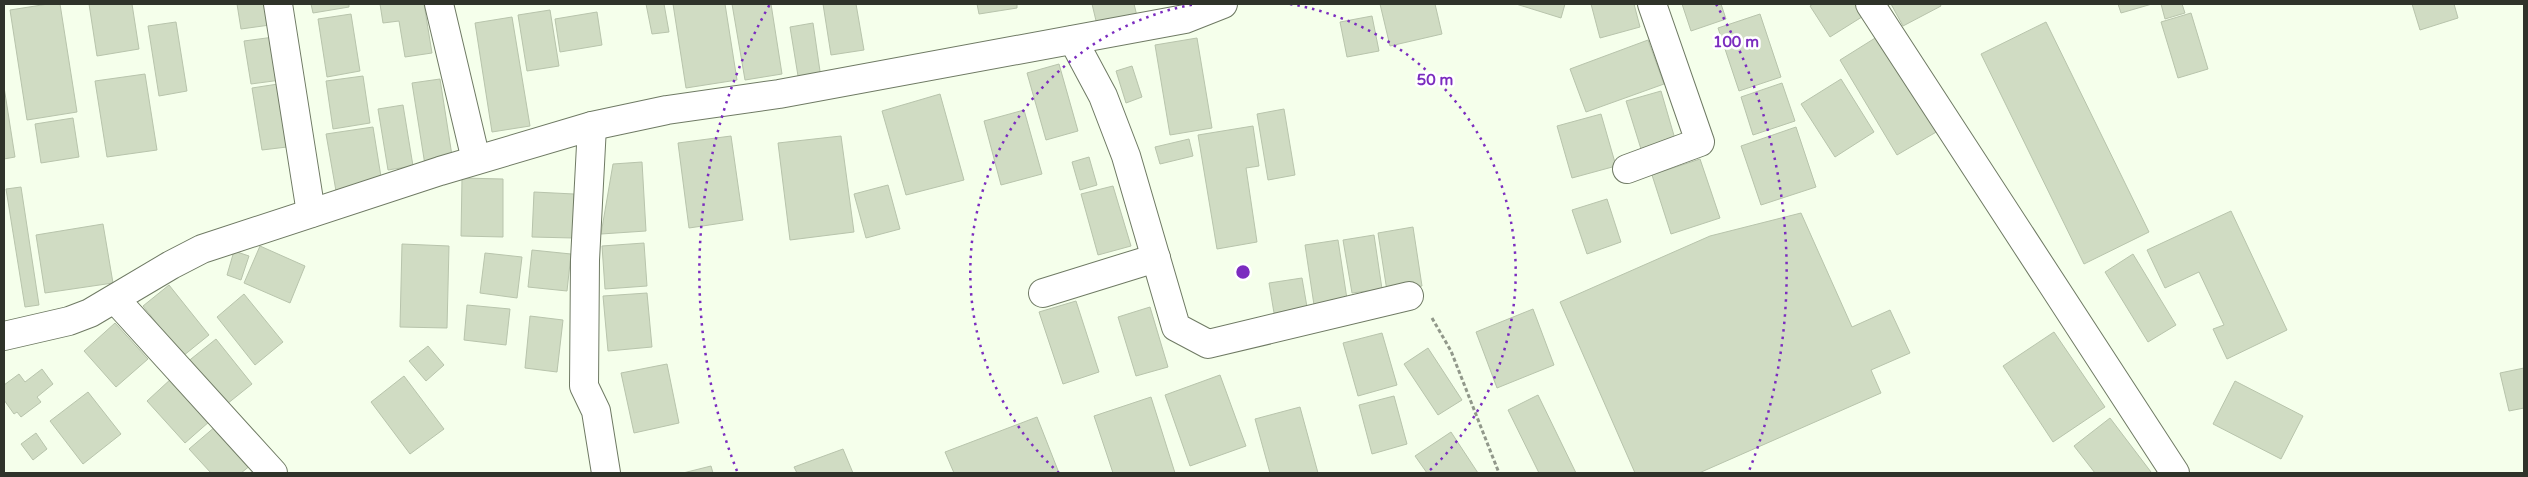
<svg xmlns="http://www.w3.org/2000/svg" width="2528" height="477" viewBox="0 0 2528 477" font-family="'Varela Round',sans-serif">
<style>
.building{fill:#d0dcc3;stroke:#b8c4ac}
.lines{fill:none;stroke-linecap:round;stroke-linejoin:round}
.minor-casing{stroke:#6f7a64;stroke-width:30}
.path{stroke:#91988a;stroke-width:3;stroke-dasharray:4 2.5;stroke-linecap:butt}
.minor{stroke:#fff;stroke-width:28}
.ring{fill:none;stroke:#7b2cbf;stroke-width:2.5;stroke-dasharray:2.5 5}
.centre{fill:#7b2cbf;stroke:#fff;stroke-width:2.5}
.ring-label{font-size:15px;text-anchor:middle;font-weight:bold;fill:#7b2cbf;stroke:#fff;stroke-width:5;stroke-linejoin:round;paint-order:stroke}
</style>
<rect width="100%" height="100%" fill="#f5ffeb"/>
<g class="building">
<polygon points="48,4 60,4 77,112 27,120 10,10"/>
<polygon points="89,4 132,4 139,49 97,56"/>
<polygon points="237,4 266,4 270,25 241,29"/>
<polygon points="311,4 349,4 349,7 313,13"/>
<polygon points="380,4 424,4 432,53 405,57 399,21 383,23"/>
<polygon points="646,4 664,4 669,32 652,34"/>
<polygon points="673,4 725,4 737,80 686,88"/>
<polygon points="732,4 771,4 782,74 745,80"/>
<polygon points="823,4 856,4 864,50 831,55"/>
<polygon points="977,4 1017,4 1017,8 979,14"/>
<polygon points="1092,4 1134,4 1138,20 1098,29"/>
<polygon points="1380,4 1435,4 1442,34 1390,46"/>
<polygon points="1516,4 1565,4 1561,18"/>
<polygon points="1591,4 1634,4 1640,27 1600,38"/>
<polygon points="1682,4 1721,4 1726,19 1691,31"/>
<polygon points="1813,4 1857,4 1865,15 1830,37 1810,6"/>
<polygon points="1891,4 1940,4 1941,6 1903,26"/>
<polygon points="2118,4 2152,4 2121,13"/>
<polygon points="2161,4 2182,4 2185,13 2165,19"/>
<polygon points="2412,4 2454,4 2458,18 2420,30"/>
<polygon points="550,10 559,66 527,71 518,15"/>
<polygon points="597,12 602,45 560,52 555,19"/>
<polygon points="2191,13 2208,69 2178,78 2161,22"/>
<polygon points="351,14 360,71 327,77 318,19"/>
<polygon points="1760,14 1781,77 1739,91 1718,28"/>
<polygon points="1372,16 1379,51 1347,57 1340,22"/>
<polygon points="512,17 530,126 492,132 475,23"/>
<polygon points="176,22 187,91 159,96 148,26"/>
<polygon points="2046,22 2149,232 2084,264 1981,54"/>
<polygon points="813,23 821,78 799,82 790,27"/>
<polygon points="1880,35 1938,131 1897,155 1840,60"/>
<polygon points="274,37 281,80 251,84 244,41"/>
<polygon points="1197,38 1212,128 1170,135 1155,45"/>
<polygon points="1648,40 1664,84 1586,112 1570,69"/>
<polygon points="1059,64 1078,131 1046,140 1027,73"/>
<polygon points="1132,66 1142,97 1126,103 1116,71"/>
<polygon points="145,74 157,150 107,157 95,81"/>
<polygon points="363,76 370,123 333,129 326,81"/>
<polygon points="440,79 453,162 425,165 412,83"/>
<polygon points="1841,79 1874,132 1835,157 1801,104"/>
<polygon points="1782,83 1795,121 1753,135 1741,97"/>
<polygon points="278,84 287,147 262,150 252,88"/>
<polygon points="4,87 15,157 4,159"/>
<polygon points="1661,91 1675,139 1641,149 1626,101"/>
<polygon points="940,94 964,180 906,195 882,111"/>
<polygon points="403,105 413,166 388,170 378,109"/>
<polygon points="1284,109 1295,175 1268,180 1257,114"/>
<polygon points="1024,110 1042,174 1001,185 984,121"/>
<polygon points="1601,114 1616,166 1572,178 1557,126"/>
<polygon points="73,118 79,157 41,163 35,124"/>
<polygon points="1253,126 1259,166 1246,168 1257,242 1217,249 1198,135"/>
<polygon points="373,127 382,183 336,191 326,134"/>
<polygon points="1796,127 1816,187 1761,205 1741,146"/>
<polygon points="731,136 743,220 689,228 678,143"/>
<polygon points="841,136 854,232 790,240 778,143"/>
<polygon points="1189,139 1193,156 1160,164 1155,147"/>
<polygon points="1089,157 1097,185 1080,190 1072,162"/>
<polygon points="1700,159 1720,218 1671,234 1652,175"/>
<polygon points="642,162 646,231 601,234 613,164"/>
<polygon points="462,178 503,179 503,237 461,236"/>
<polygon points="888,185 900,229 866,238 854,194"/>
<polygon points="1113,186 1131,246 1098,255 1081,194"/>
<polygon points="21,187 39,305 25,307 6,189"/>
<polygon points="534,192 574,194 573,238 532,237"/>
<polygon points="1607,199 1621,242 1587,254 1572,210"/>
<polygon points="2231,211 2287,330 2227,359 2213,329 2224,325 2199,272 2165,288 2147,250"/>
<polygon points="1801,213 1852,327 1890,310 1910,353 1871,370 1881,393 1699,473 1635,473 1560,302 1710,236"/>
<polygon points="103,224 113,283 45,293 36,235"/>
<polygon points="1413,227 1422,286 1387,291 1378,233"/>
<polygon points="1374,235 1382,289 1352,293 1343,240"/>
<polygon points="1338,240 1347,299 1314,305 1305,245"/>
<polygon points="644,243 647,286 605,289 602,246"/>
<polygon points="402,244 449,246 447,328 400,327"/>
<polygon points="260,246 305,266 290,303 244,283"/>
<polygon points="532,250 571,254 567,291 528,287"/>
<polygon points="234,251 249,256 241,280 227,275"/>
<polygon points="485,253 522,257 517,298 480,293"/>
<polygon points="2133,254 2176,325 2148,342 2105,272"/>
<polygon points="1302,278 1307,307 1274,313 1269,283"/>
<polygon points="169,285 209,335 183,356 143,306"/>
<polygon points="647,293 652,347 608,351 603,296"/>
<polygon points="244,294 283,342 255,365 217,317"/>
<polygon points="1076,301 1099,372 1063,384 1039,312"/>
<polygon points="467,305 510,309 506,345 464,340"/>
<polygon points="1150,307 1168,367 1136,376 1118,317"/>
<polygon points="1533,309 1554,365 1497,388 1476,332"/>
<polygon points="530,316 563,320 557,372 525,368"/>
<polygon points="115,323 148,359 116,387 84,351"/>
<polygon points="2054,332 2105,407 2053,442 2003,366"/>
<polygon points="1382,333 1397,385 1358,396 1343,343"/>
<polygon points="216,339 252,384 222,408 186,363"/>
<polygon points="428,346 444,365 426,381 409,361"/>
<polygon points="1428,348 1462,400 1438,415 1404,364"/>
<polygon points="667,364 679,423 634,433 621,373"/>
<polygon points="2524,368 2524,408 2509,411 2500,373"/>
<polygon points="42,369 53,384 37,397 41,402 21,417 17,412 14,414 4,400 4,385 19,374 25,382"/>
<polygon points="1220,375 1246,446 1190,466 1165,395"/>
<polygon points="404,376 444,429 410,454 371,402"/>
<polygon points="172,378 210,421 185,443 147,401"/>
<polygon points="2235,381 2303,416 2281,459 2213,424"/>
<polygon points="88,392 121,434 83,464 50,421"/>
<polygon points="1538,395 1576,473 1539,473 1508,410"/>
<polygon points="1394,396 1407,444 1372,454 1359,405"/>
<polygon points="1151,397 1175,473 1113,473 1094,416"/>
<polygon points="1300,407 1318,473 1270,473 1255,419"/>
<polygon points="1037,417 1059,473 954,473 945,452"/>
<polygon points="2110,418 2151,472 2149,473 2095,473 2074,446"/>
<polygon points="216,426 251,465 241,473 211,473 189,449"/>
<polygon points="1451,432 1478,473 1427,473 1415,456"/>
<polygon points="36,433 47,449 33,460 21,444"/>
<polygon points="843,449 853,473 797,473 794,467"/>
<polygon points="711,466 713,473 683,473"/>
</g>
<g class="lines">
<g class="minor-casing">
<g id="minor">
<polyline points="278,4 311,213"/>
<polyline points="439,4 476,160"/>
<polyline points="1870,4 2175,473"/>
<polyline points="1073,40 1103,96 1126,156 1176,327 1208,344 1409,296"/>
<polyline points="592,126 585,260 584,386 596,411 606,473"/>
<polyline points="1627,169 1700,142 1652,4"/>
<polyline points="1043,293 1156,258"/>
<polyline points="115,299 273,473"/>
<polyline points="4,336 69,321 90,313 171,265 202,249 440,171 592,126 667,110 779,94 1185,19 1223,4"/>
</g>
</g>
<polyline class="path" points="1432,318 1451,351 1499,473"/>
<use href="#minor" class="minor"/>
</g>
<g class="ring">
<path d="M1059 473A272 272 0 0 1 1196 4M1290 4A272 272 0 0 1 1427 473"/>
<path d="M737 471A544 544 0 0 1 770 4M1716 4A544 544 0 0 1 1749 471"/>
</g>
<circle cx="1243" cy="272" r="8" class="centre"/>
<g class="ring-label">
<text x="1736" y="47">100 m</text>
<text x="1435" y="85">50 m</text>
</g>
<rect width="2528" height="477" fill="none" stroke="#2f332a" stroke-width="10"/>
</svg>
